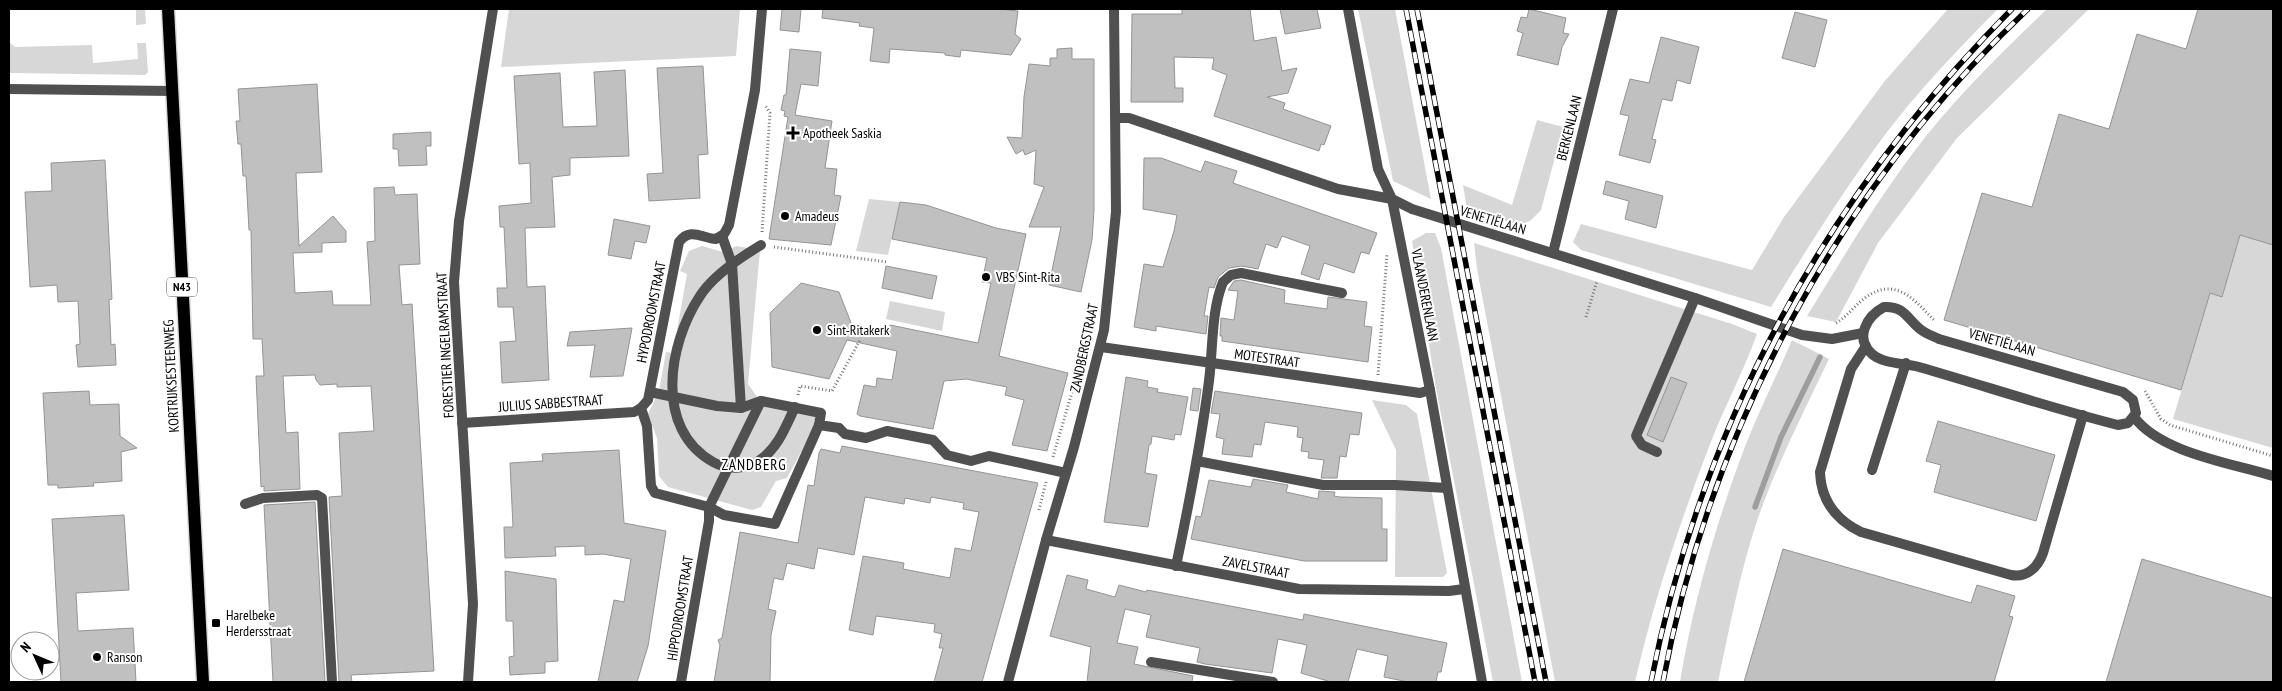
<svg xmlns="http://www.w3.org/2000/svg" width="2282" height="691" viewBox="0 0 2282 691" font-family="'PT Sans Narrow',sans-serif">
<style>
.green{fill:#d7d7d7}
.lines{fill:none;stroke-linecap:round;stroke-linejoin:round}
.stream{stroke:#9e9e9e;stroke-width:5.5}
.building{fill:#c0c0c0;stroke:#949494}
.primary-casing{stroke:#dbdbdb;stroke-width:15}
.path{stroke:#727272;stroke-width:3;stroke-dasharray:1 2.5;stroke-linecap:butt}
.service{stroke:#505050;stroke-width:10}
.pedestrian{stroke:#505050;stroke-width:10}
.minor{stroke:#505050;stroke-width:10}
.tertiary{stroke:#505050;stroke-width:10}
.primary{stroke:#000;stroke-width:12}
.rail-casing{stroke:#000;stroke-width:5.5}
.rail{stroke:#fff;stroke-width:4;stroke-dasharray:11;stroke-linecap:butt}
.poi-dot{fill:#000;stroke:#fff;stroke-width:2}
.labels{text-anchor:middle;stroke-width:4;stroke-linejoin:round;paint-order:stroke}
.shield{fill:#fff;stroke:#4c4c4c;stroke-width:1}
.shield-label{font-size:12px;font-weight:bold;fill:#000}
.street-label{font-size:14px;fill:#000;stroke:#fff}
.poi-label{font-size:14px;fill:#000;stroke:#fff;text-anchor:start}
.neighbourhood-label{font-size:15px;letter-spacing:1px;fill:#000;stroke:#fff}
</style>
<rect width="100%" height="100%" fill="#fff"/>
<g class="green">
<polygon points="136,9 145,9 146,24 136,25"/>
<polygon points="509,9 740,9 736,56 501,67"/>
<polygon points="1358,9 1395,9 1431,199 1393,181"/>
<path d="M 1948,9 L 1998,9 C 1958,49 1918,91 1884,136 C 1843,191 1807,249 1771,307 L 1581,250 L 1573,242 L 1581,224 L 1752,270 L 1784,217 L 1884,82 Z"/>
<path d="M 2047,9 L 2089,9 L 1957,138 L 1878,243 L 1836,322 L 1807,316 C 1841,261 1874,205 1913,153 C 1952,101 2000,54 2047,9 Z"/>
<polygon points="9,42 15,47 92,45 93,63 138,59 137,43 146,43 148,72 145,75 9,73"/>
<polygon points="1537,120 1563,127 1541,210 1530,221 1519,225 1467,210 1463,185 1512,205"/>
<polygon points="869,199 900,202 888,255 856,251"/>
<polygon points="1426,233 1435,233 1441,248 1522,682 1493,682 1436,388 1412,241"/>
<polygon points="2240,235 2273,245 2273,448 2173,419 2210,293 2222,297"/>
<path d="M 1474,243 L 1732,324 L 1757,334 C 1744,370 1726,404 1712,439 C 1681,519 1654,599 1635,682 L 1555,682 L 1477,269 Z"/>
<polygon points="702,246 723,252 736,246 760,250 748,384 758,398 824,410 787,478 776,481 761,507 752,510 668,487 659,476 657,438 648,414 659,391 666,352 673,353 687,274 680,271 689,251"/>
<polygon points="890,301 945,312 942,331 886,319"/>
<path d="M 1792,340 L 1829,359 C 1803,414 1774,469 1755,527 C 1739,577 1729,630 1718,682 L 1680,682 C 1693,602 1717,520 1746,444 C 1760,409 1777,375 1792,340 Z"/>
<polygon points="1372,400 1406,405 1417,414 1447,573 1443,577 1395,577 1396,450"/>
</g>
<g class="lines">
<polyline class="stream" points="1755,507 1781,437 1820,357"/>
</g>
<g class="building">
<polygon points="782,9 801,9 799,32 780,30"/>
<polygon points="823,9 999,9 1018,11 1015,34 1021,39 1011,55 961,50 960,57 945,55 945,53 890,49 889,63 870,61 874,28 859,26 860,23 822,18"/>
<polygon points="1182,9 1250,9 1254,41 1276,37 1282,71 1297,68 1288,93 1267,97 1285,103 1283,109 1331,126 1324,145 1321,144 1319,151 1214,116 1227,75 1212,69 1214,58 1174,57 1175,88 1183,88 1183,102 1131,102 1132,14 1182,14"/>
<polygon points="1280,9 1317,9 1321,28 1285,34"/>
<polygon points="1529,9 1566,18 1563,33 1569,34 1562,47 1558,65 1517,55 1523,33 1517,31 1521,17 1527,18"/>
<polygon points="2198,9 2273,9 2273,245 2240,235 2222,297 2210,293 2181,390 1944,320 1982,193 2032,207 2059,114 2109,129 2137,34 2186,49"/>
<polygon points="1795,12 1827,20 1815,67 1782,58"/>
<polygon points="1661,37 1699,47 1690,84 1677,80 1672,101 1662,99 1652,139 1656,140 1650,163 1619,155 1629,116 1620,114 1630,79 1649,83"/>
<polygon points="1072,48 1072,59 1094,59 1094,210 1092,240 1081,292 1049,285 1061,227 1029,227 1044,187 1034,184 1036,150 1025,155 1023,150 1016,154 1007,137 1022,138 1024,97 1029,64 1050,66 1050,58 1057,58 1057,49"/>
<polygon points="790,49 821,52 818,86 801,84 795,115 832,121 825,168 837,169 834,195 841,196 831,245 769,239 788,117 784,116 785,111 781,110 784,95 786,95"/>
<polygon points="703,66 708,154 698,155 700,198 649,201 647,174 663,173 657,68"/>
<polygon points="625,70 629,156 570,158 570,175 552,177 555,227 525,228 527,287 545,286 549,380 502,383 500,342 516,341 513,307 498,307 497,288 507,288 504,227 500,227 499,206 531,203 530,163 519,164 514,76 560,73 563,127 597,126 594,72"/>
<polygon points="317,84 322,172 296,173 299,246 333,216 346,231 346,242 322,243 322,252 293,253 295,293 332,291 333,305 371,305 367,242 375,241 374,188 394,187 395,195 417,194 420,264 399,265 402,305 412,304 434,671 351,675 352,682 339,682 329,497 342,496 339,433 374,431 371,386 337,387 337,384 320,385 316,380 315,375 283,376 286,433 298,432 300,489 264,491 264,486 261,487 256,376 264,376 262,339 253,339 251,230 249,230 246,176 243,176 241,144 238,144 236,121 240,121 238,89"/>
<polygon points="431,132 431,146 426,146 427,165 399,166 398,149 393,149 393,134"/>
<polygon points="1144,158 1161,158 1201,172 1205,161 1237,171 1233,183 1377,233 1369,254 1361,252 1354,273 1324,263 1319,280 1301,274 1310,246 1282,236 1277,248 1266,244 1258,269 1242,266 1229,268 1218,277 1214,288 1209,287 1204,316 1208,316 1206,334 1156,326 1156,331 1134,327 1144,264 1163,267 1174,231 1177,215 1143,209"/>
<polygon points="105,160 112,299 109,300 111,345 115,344 116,365 78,367 76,345 80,344 78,301 58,302 57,285 30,287 25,192 52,191 51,163"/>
<polygon points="1606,181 1663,196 1656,228 1625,219 1629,201 1603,194"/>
<polygon points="900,202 926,205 996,228 1026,234 999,356 1068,373 1047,451 1012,445 1024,400 1005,395 1007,387 966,379 944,381 933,429 860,416 857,414 864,385 876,387 877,378 892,380 897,351 847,340 829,379 772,367 770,313 801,283 839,292 853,328 888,335 890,325 978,343 991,283 982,282 987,258 892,239"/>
<polygon points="614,219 650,226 646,243 635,241 631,259 608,255"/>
<polygon points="886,266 937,276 932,299 882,288"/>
<polygon points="1241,280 1285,290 1284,303 1327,309 1328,297 1367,302 1364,326 1372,327 1368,362 1222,341 1222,336 1220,336 1221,318 1234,320 1238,291 1228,290 1234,281"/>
<polygon points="632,328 623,376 590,377 595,345 567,346 570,332"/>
<polygon points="1126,377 1148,381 1147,387 1158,389 1157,392 1188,397 1181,435 1175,434 1174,440 1152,436 1151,444 1149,445 1145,473 1157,475 1148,527 1104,522"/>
<polygon points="1671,377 1687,383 1663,442 1647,435"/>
<polygon points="1193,388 1201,389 1198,411 1190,410"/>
<polygon points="89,391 90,405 119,404 120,436 137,448 121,452 122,481 93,483 94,486 58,488 58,485 48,485 43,393"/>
<polygon points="1215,391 1362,413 1359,435 1350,434 1346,457 1340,456 1337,478 1321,478 1324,460 1308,458 1309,452 1301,451 1303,438 1297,437 1298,427 1265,422 1261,445 1254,444 1252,457 1222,454 1224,439 1216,437 1220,414 1211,413"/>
<polygon points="1938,421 2055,455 2036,521 1934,492 1941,465 1926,461"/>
<polygon points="842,446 1038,483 982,682 934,682 943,648 939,648 942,634 934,632 935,624 876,616 873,635 849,630 863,556 904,563 903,569 950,578 955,548 971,551 979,512 963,509 964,503 931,497 930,503 905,498 904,504 865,497 854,555 818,548 814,569 787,563 783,580 774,578 768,609 776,611 771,635 770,682 714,682 720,645 718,640 722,638 740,532 798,543 808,485 814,486 819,453 821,449 840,453"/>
<polygon points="619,450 624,523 666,531 648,646 637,682 598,682 614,600 624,602 631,559 603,554 585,555 585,546 555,547 556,556 505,558 504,527 513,527 510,463 543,461 542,454"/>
<polygon points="1253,479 1288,485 1286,492 1318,499 1319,491 1335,492 1334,496 1340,497 1382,498 1382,529 1387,529 1387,561 1304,561 1191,539 1196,516 1201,517 1209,480 1251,487"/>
<polygon points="315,502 325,682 273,682 264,505"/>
<polygon points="124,515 129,590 76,593 78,631 133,628 136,682 61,682 52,519"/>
<polygon points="1783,549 1971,603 1977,585 2015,596 2009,616 2013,617 1994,682 1744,682"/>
<polygon points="2142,559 2273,598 2273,682 2106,682"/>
<polygon points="505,571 556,579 558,661 545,662 545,673 510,675 509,657 514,656 513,621 506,621"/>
<polygon points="1067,575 1088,580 1086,589 1115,597 1119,585 1146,592 1147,590 1303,620 1304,614 1447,643 1441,672 1438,672 1436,682 1408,682 1384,677 1388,656 1357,649 1348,682 1331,682 1301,673 1307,645 1278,639 1272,673 1205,664 1197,662 1200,648 1146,637 1151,615 1125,609 1117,643 1138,647 1134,664 1193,676 1192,682 1087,682 1091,647 1050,636"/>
</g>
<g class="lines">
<g class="primary-casing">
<polyline id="primary" points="168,9 203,682"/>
</g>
<g class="path">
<polyline points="762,232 770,113 765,105"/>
<polyline points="774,247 887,262"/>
<polyline points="1586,317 1597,281"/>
<path d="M 1836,323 C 1848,316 1855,305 1865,298 C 1896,275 1915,301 1934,320"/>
<polyline points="1378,375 1387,254"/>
<polyline points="2145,391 2161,419 2170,425 2273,456"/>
<polyline points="798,395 800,386 832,391 860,340"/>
<polyline points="1053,457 1086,344"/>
<polyline points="1039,510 1046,482"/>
</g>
<g class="service">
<polyline points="9,89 172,91"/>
<path d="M 1866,346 L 1851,369 L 1820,472 C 1821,500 1836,520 1861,532 L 2011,575 C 2027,578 2038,567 2043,553 L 2083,415"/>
<polyline points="1657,452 1642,445 1636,436 1695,298"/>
<polyline points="1197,461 1323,485 1395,485 1447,488"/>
<polyline points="1872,470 1906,363"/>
<polyline points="245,504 263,498 317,495 322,498 332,682"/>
<path d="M 1176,566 C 1189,504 1201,443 1209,381 C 1213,350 1211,311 1223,282 L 1231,275 L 1241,273 L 1342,293"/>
<polyline points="1151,662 1273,682"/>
</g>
<g class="pedestrian">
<polyline points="722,236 732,264 741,408"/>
<path d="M 761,245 C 741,257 712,277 700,296 C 668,344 654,429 713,462 C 727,470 746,470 760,460 C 778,448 786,426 795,407"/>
<polyline points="650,392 717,406 741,408 761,401 821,413 819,425 839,428"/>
<polyline points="761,401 709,507 724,515 775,524 819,425"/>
</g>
<g class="minor">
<polyline points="1348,9 1378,169 1392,199 1430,390 1482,682"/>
<polyline points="1116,118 1129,118 1338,189 1392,199 1412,209 1695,298 1802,335 1832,339 1863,333"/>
<polyline points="1553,253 1613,9"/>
<path d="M 1884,307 C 1905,306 1907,319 1920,329 C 1926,334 1933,336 1939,339 L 2123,392 L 2133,400 L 2136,413 L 2128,423 L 2118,425 C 2051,408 1985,386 1919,367 C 1904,363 1883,364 1872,354 C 1854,338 1867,316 1884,307 Z"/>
<polyline points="1101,347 1420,393 1430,390"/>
<path d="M 2134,417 C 2161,453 2231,463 2273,476"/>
<polyline points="462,423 634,412 641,408"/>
<polyline points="839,428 845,434 866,438 887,431 933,440 947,455 971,461 989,456 1066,473"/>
<polyline points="1046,540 1299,589 1449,591 1464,589"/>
<polyline points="468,682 473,604 454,282 459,221 493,9"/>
<path d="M 681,682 L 709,521 L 709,507 L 655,493 L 651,486 L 647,426 L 641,408 L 648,400 L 679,242 C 690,227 702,238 716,239 L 724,234 L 729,225 L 755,90 L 762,9"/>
</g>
<polyline class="tertiary" points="1008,682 1046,540 1074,447 1104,330 1116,212 1114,9"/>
<use href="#primary" class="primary"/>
<g class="rail-casing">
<g id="rail">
<polyline points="1406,9 1535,682"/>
<polyline points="1417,9 1546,682"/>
<path d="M 1651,682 C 1702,423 1826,196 2012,9"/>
<path d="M 1663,682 C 1710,429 1841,186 2028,9"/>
</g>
</g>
<use href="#rail" class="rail"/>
</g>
<g class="poi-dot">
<path d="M790.5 125.5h5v5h5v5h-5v5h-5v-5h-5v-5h5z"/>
<circle cx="785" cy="216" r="5"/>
<circle cx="986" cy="277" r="5"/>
<circle cx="817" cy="330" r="5"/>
<rect x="211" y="618" width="10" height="10" rx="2.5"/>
<circle cx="97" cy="657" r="5"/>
</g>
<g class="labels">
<rect class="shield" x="167" y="277.5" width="30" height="19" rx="4"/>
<g class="shield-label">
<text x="182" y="291">N43</text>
</g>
<g class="street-label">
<text transform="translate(1569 128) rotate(-76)" y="5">BERKENLAAN</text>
<text transform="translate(1493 220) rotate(17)" y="5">VENETIËLAAN</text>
<text transform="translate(1425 295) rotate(79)" y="5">VLAANDERENLAAN</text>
<text transform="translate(651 312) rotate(-79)" y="5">HYPODROOMSTRAAT</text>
<text transform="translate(2002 342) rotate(16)" y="5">VENETIËLAAN</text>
<text transform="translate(445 345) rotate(-93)" y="5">FORESTIER INGELRAMSTRAAT</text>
<text transform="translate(1084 348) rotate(-78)" y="5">ZANDBERGSTRAAT</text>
<text transform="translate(1267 358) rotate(8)" y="5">MOTESTRAAT</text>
<text transform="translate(171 376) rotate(-93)" y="5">KORTRIJKSESTEENWEG</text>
<text transform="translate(551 403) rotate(-4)" y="5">JULIUS SABBESTRAAT</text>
<text transform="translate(1256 567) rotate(11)" y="5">ZAVELSTRAAT</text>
<text transform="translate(680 608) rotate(-81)" y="5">HIPPODROOMSTRAAT</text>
</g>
<g class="poi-label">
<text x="803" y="138">Apotheek Saskia</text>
<text x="795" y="221">Amadeus</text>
<text x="996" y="282">VBS Sint-Rita</text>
<text x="827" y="335">Sint-Ritakerk</text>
<text x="226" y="620">Harelbeke<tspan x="226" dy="16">Herdersstraat</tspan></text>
<text x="107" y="662">Ranson</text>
</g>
<g class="neighbourhood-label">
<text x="754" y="470">ZANDBERG</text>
</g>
</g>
<rect width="2282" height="691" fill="none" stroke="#000000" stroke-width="20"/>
<g transform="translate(35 656) rotate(314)"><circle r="24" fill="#ffffff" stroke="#999999"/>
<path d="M0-4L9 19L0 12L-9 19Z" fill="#000000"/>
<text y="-8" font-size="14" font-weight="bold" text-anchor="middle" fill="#000000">N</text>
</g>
</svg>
